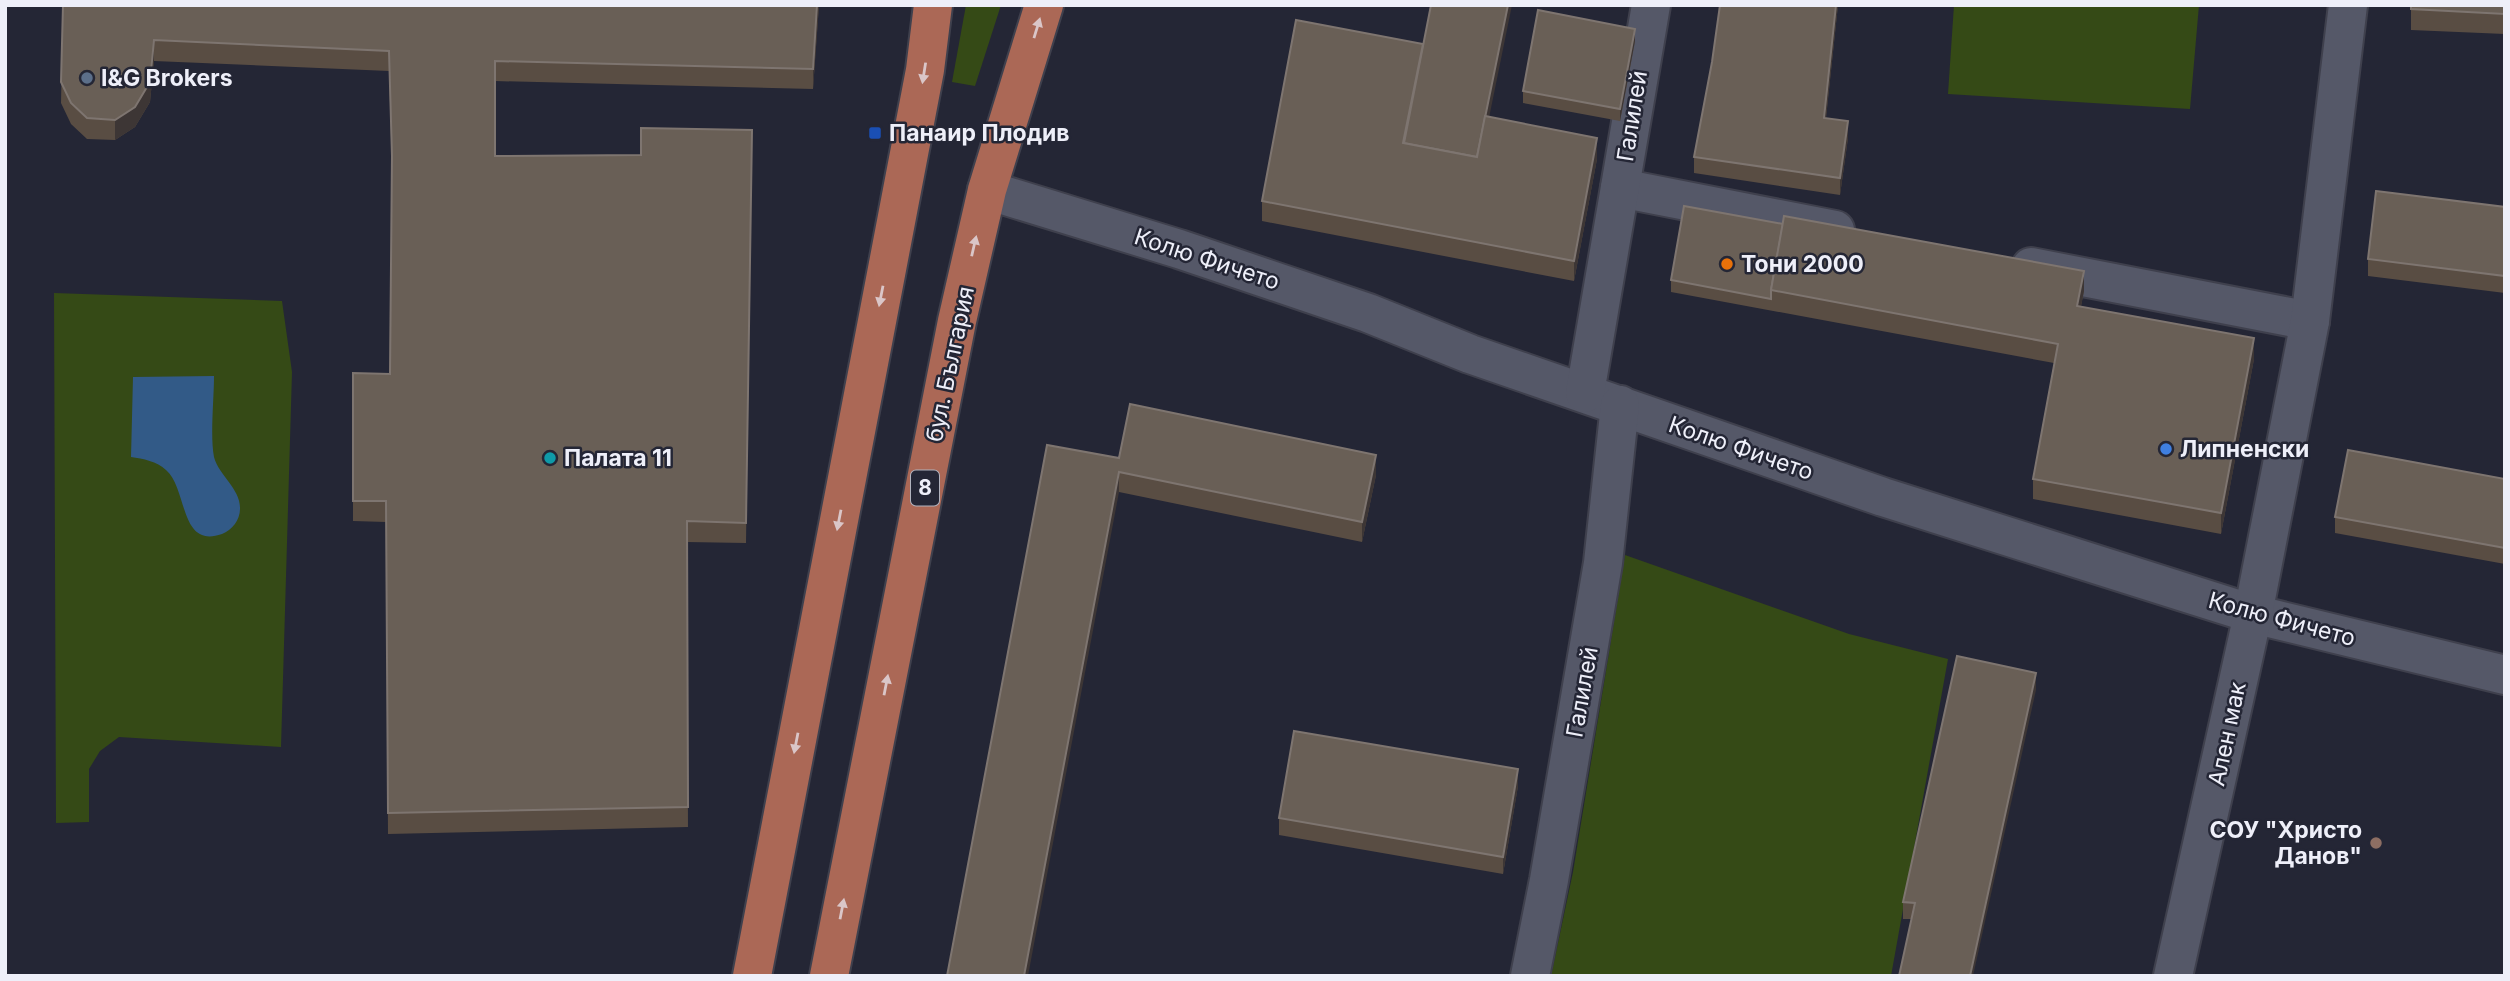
<svg xmlns="http://www.w3.org/2000/svg" width="2510" height="981" viewBox="0 0 2510 981" font-family="Inter,sans-serif">
<style>
.green{fill:#354a16}
.water{fill:#325a87}
.lines{fill:none;stroke-linecap:round;stroke-linejoin:round}
.street-casing{stroke:#3f404d;stroke-width:42}
.primary-casing{stroke:#3f404d;stroke-width:42}
.street{stroke:#555868;stroke-width:38}
.primary{stroke:#ab6856;stroke-width:38}
.wall{fill:#594d43}
.shaded-wall{fill:#3d3635}
.building{fill:#695f56;stroke:#7e7570;stroke-width:2}
.oneway{fill:#dac6c8}
.service-dot{fill:#5c6f8a;stroke:#242635;stroke-width:2.5}
.transit-dot{fill:#1a4fb4;stroke:#242635;stroke-width:2.5}
.food-dot{fill:#e8710a;stroke:#242635;stroke-width:2.5}
.shop-dot{fill:#3f7fe0;stroke:#242635;stroke-width:2.5}
.culture-dot{fill:#0f9aa8;stroke:#242635;stroke-width:2.5}
.education-dot{fill:#8d6e63;stroke:#242635;stroke-width:2.5}
.labels{text-anchor:middle;stroke-width:5;stroke-linejoin:round;paint-order:stroke}
.shield{fill:#242635;stroke:#b1b3be;stroke-width:2}
.shield-label{font-size:21px;font-weight:bold;fill:#eeeff9}
.poi-label{font-size:23px;font-weight:bold;fill:#eeeff9;stroke:#242635;text-anchor:start}
.street-label{font-size:23px;fill:#eeeff9;stroke:#242635}
</style>
<rect width="100%" height="100%" fill="#242635"/>
<g class="green">
<polygon points="966,5 1001,5 975,86 952,82"/>
<polygon points="1954,5 2199,5 2190,109 1948,94"/>
<polygon points="54,293 282,301 292,372 281,747 119,737 100,751 89,769 89,822 56,823"/>
<polygon points="1625,555 1849,634 1948,659 1891,976 1551,976 1573,872"/>
</g>
<path class="water" d="M 214,376 C 214,399 210,436 214,457 C 219,476 241,489 240,509 C 240,520 232,530 222,534 C 179,549 188,489 166,470 C 157,461 143,459 131,457 L 133,377 Z"/>
<g class="lines">
<g class="street-casing">
<g id="street">
<polyline points="1620,188 1835,230"/>
<polyline points="987,190 1179,249 1368,313 1470,354 1883,497 2253,614 2505,675"/>
<polyline points="2031,267 2310,321"/>
<polyline points="1585,393 1651,5"/>
<polyline points="1530,976 1549,880 1603,563 1620,405"/>
<polyline points="2173,976 2253,614 2310,321 2348,5"/>
</g>
</g>
<g class="primary-casing">
<g id="primary">
<polyline points="752,976 925,70 933,5"/>
<polyline points="829,976 957,321 987,190 1044,5"/>
</g>
</g>
<use href="#street" class="street"/>
<use href="#primary" class="primary"/>
</g>
<g class="wall">
<polygon points="63,5 819,5 813,89 495,81 495,156 641,155 752,130 746,543 687,542 688,827 388,834 386,522 353,521 353,373 390,374 392,172 389,71 154,61 150,102 135,127 115,140 87,139 71,124 61,103"/>
<polygon points="1720,5 1838,5 1826,118 1848,138 1840,195 1694,173 1694,157 1712,62"/>
<polygon points="2411,5 2505,5 2505,34 2411,30"/>
<polygon points="1635,41 1620,121 1523,103 1523,91"/>
<polygon points="1423,48 1489,117 1597,159 1574,281 1262,221 1262,201"/>
<polygon points="2505,207 2505,293 2368,276 2368,259"/>
<polygon points="1671,280 2084,291 2081,306 2254,359 2221,534 2033,499 2033,479 2054,363 1671,292"/>
<polygon points="1119,458 1376,475 1362,542 1119,492"/>
<polygon points="2505,479 2505,564 2335,533 2335,517"/>
<polygon points="2036,690 1912,919 1903,919 1903,902"/>
<polygon points="1518,786 1503,874 1279,835 1279,818"/>
</g>
<g class="shaded-wall">
<polygon points="817,5 819,5 813,89 813,69"/>
<polygon points="1508,5 1512,5 1477,177 1477,160"/>
<polygon points="1836,5 1838,5 1824,134 1824,118"/>
<polygon points="1635,29 1635,41 1620,121 1620,109"/>
<polygon points="154,40 154,61 150,102 135,127 115,140 115,120"/>
<polygon points="1848,121 1848,138 1840,195 1840,178"/>
<polygon points="1597,138 1597,159 1574,281 1574,261"/>
<polygon points="2084,271 2084,291 2077,326 2077,306"/>
<polygon points="2254,338 2254,359 2221,534 2221,513"/>
<polygon points="1376,455 1376,475 1362,542 1362,522"/>
<polygon points="1119,472 1119,492 1028,976 1024,976"/>
<polygon points="2036,673 2036,690 1973,976 1970,976"/>
<polygon points="1518,769 1518,786 1503,874 1503,857"/>
</g>
<g class="building">
<polygon points="63,5 817,5 813,69 495,61 495,156 641,155 641,128 752,130 746,523 687,521 688,807 388,813 386,501 353,501 353,373 390,374 392,156 389,51 154,40 150,82 135,107 115,120 87,118 71,103 61,82"/>
<polygon points="1431,5 1508,5 1477,157 1404,143"/>
<polygon points="1720,5 1836,5 1824,118 1848,121 1840,178 1694,157 1712,62"/>
<polygon points="2411,5 2505,5 2505,14 2411,9"/>
<polygon points="1538,10 1635,29 1620,109 1523,91"/>
<polygon points="1296,20 1423,44 1403,143 1477,157 1485,116 1597,138 1574,261 1262,201"/>
<polygon points="2376,191 2505,207 2505,276 2368,259"/>
<polygon points="1684,206 1783,224 1771,290 1771,299 1671,280"/>
<polygon points="1784,216 2084,271 2077,306 2254,338 2221,513 2033,479 2058,344 1771,290"/>
<polygon points="1130,404 1376,455 1362,522 1119,472 1024,976 947,976 1047,445 1119,458"/>
<polygon points="2348,450 2505,479 2505,548 2335,517"/>
<polygon points="1957,656 2036,673 1970,976 1899,976 1915,903 1903,902"/>
<polygon points="1294,731 1518,769 1503,857 1279,818"/>
</g>
<defs><path id="oneway-solid" d="M-6-.8H1V-3.2L6.5 0L1 3.2V.8H-6Z" transform="scale(1.75)"/></defs>
<g class="oneway">
<use href="#oneway-solid" transform="translate(1037 28) rotate(-73)"/>
<use href="#oneway-solid" transform="translate(924 73) rotate(99)"/>
<use href="#oneway-solid" transform="translate(974 246) rotate(-77)"/>
<use href="#oneway-solid" transform="translate(881 296) rotate(101)"/>
<use href="#oneway-solid" transform="translate(839 520) rotate(101)"/>
<use href="#oneway-solid" transform="translate(886 685) rotate(-79)"/>
<use href="#oneway-solid" transform="translate(796 743) rotate(101)"/>
<use href="#oneway-solid" transform="translate(842 909) rotate(-79)"/>
</g>
<circle class="service-dot" cx="87" cy="78" r="7"/>
<rect class="transit-dot" x="868" y="126" width="14" height="14" rx="3.5"/>
<circle class="food-dot" cx="1727" cy="264" r="7"/>
<circle class="shop-dot" cx="2166" cy="449" r="7"/>
<circle class="culture-dot" cx="550" cy="458" r="7"/>
<circle class="education-dot" cx="2376" cy="843" r="7"/>
<g class="labels">
<rect class="shield" x="911" y="470.5" width="28" height="35" rx="5"/>
<g class="shield-label">
<text x="925" y="495">8</text>
</g>
<g class="poi-label">
<text x="101" y="86">I&amp;G Brokers</text>
<text x="889" y="141">Панаир Плодив</text>
<text x="1741" y="272">Тони 2000</text>
<text x="2180" y="457">Липненски</text>
<text x="564" y="466">Палата 11</text>
<text x="2362" y="838" text-anchor="end">СОУ "Христо<tspan x="2362" dy="26">Данов"</tspan></text>
</g>
<g class="street-label">
<text transform="translate(1632 116) rotate(-81)" y="8">Галилей</text>
<text transform="translate(1207 259) rotate(18)" y="8">Колю Фичето</text>
<text transform="translate(950 364) rotate(-78)" y="8">бул. България</text>
<text transform="translate(1741 448) rotate(19)" y="8">Колю Фичето</text>
<text transform="translate(2282 619) rotate(15)" y="8">Колю Фичето</text>
<text transform="translate(1582 692) rotate(-80)" y="8">Галилей</text>
<text transform="translate(2227 734) rotate(-78)" y="8">Ален мак</text>
</g>
</g>
<rect width="2510" height="981" fill="none" stroke="#eeeff9" stroke-width="14"/>
</svg>
